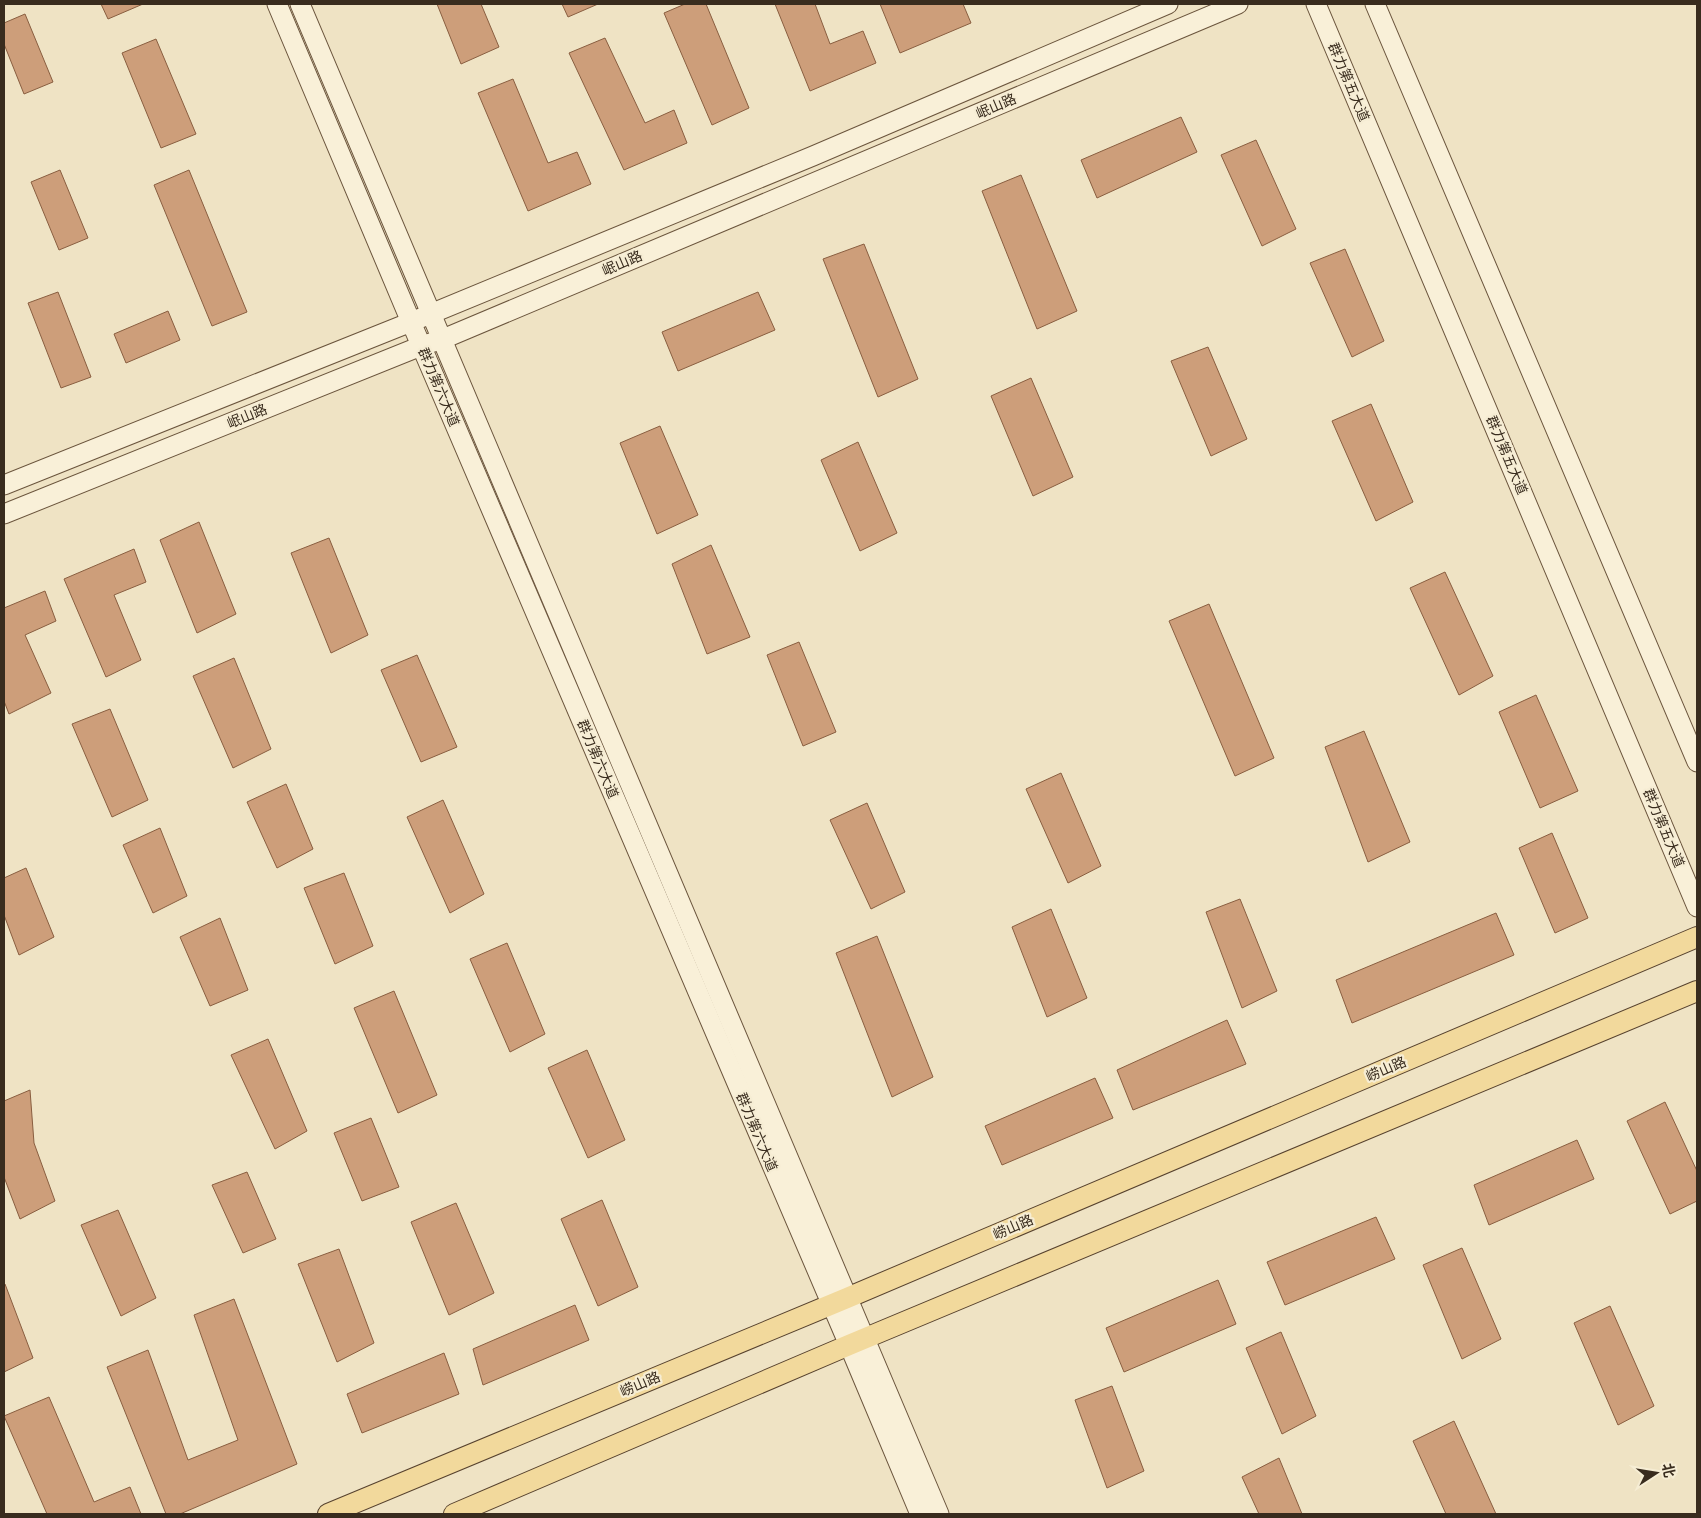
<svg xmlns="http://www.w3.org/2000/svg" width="1701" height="1518" viewBox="0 0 1701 1518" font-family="Literata,'Noto Sans SC',serif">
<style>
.building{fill:#cd9e7a;stroke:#895e40}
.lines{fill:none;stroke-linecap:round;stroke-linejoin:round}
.secondary-casing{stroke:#6b553d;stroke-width:21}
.primary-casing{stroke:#57422e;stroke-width:22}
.secondary{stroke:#f9f0d8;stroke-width:19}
.primary{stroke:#f2d99c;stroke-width:20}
.labels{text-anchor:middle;stroke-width:4.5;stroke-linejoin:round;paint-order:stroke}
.street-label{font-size:14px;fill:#392c1e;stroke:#f6edd4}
</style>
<rect width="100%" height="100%" fill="#efe3c4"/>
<g class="building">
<polygon points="101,4 143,4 108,19"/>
<polygon points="437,4 481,4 499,47 461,64"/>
<polygon points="562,4 598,4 568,17"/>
<polygon points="685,4 706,4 749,108 712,125 664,13"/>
<polygon points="775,4 815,4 830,44 863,31 876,63 810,91"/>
<polygon points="880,4 963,4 971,23 900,53"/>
<polygon points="25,14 53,82 24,94 4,44 4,23"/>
<polygon points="605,38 645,123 674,110 687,143 624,170 569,53"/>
<polygon points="156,39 196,134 161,148 122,53"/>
<polygon points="513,79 548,163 577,152 591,184 528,211 478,93"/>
<polygon points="1181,117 1197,152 1097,198 1081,160"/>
<polygon points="1256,140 1296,229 1262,246 1221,155"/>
<polygon points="60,170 88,238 59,250 31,182"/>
<polygon points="189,170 247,312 212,326 154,185"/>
<polygon points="1021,175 1077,311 1037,329 982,191"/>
<polygon points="864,244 918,379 878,397 823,259"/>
<polygon points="1345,249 1384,341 1352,357 1310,263"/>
<polygon points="58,292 91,377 61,388 28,303"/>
<polygon points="758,292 775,330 678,371 662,332"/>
<polygon points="168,311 180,340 126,363 114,334"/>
<polygon points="1208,347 1247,439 1211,456 1171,361"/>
<polygon points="1031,378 1073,477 1033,496 991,396"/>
<polygon points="1371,404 1413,502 1376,521 1332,421"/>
<polygon points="660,426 698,515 657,534 620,443"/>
<polygon points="858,442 897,533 860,551 821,460"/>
<polygon points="199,522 236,614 197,633 160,540"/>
<polygon points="329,538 368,635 331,653 291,553"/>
<polygon points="711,545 750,637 707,654 672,564"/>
<polygon points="134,549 146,582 114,595 141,660 106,677 64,579"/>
<polygon points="1445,572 1493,676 1459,695 1410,588"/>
<polygon points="45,591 56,621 25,635 51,693 9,714 4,701 4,608"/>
<polygon points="1209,604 1274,758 1235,776 1169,621"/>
<polygon points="799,642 836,732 803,746 767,655"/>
<polygon points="417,655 457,747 421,762 381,670"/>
<polygon points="234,658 271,749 233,768 193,676"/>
<polygon points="1536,695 1578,791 1540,808 1499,712"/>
<polygon points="110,709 148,800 112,817 72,724"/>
<polygon points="1364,731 1410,842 1368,862 1325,747"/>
<polygon points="1061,773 1101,866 1068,883 1026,789"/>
<polygon points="286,784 313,849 277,868 247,802"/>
<polygon points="443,800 484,894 450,913 407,817"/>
<polygon points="867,803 905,892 871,909 830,820"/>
<polygon points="160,828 187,896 153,913 123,845"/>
<polygon points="1552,833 1588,918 1555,933 1519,848"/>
<polygon points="26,868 54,937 19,955 4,915 4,878"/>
<polygon points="344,873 373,946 335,964 304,888"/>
<polygon points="1240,899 1277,991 1242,1008 1206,912"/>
<polygon points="1051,909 1087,998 1047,1017 1012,927"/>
<polygon points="1496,913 1514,955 1352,1023 1336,980"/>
<polygon points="220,918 248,990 210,1006 180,937"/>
<polygon points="877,936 933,1077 892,1097 836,953"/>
<polygon points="507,943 545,1034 510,1052 470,959"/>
<polygon points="394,991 437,1095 398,1113 354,1008"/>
<polygon points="1227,1020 1246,1064 1133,1110 1117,1070"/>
<polygon points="268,1039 307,1131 275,1149 231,1055"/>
<polygon points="587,1050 625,1140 588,1158 548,1068"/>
<polygon points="1095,1078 1113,1118 1002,1165 985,1126"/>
<polygon points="30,1090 34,1143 55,1201 20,1219 4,1177 4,1101"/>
<polygon points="1665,1102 1697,1171 1697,1201 1670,1214 1627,1121"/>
<polygon points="371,1118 399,1187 362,1201 334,1133"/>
<polygon points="1577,1140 1594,1179 1489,1225 1474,1185"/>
<polygon points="247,1172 276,1239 243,1253 212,1185"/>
<polygon points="602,1200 638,1287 598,1306 561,1219"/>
<polygon points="456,1203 494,1293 449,1315 411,1222"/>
<polygon points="118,1210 156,1298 121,1316 81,1225"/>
<polygon points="1376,1217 1395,1259 1285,1305 1267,1262"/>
<polygon points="1462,1248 1501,1339 1462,1359 1423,1265"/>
<polygon points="339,1249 374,1343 337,1362 298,1264"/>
<polygon points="1218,1280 1236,1324 1124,1372 1106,1328"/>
<polygon points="5,1284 33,1358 4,1372 4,1285"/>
<polygon points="234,1299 297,1464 180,1514 166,1514 107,1367 148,1350 188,1460 238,1440 194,1315"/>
<polygon points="575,1305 589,1340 483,1385 473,1349"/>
<polygon points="1610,1306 1654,1406 1618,1425 1574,1323"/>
<polygon points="1281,1332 1316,1416 1282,1434 1246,1348"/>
<polygon points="444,1353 459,1394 362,1433 347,1394"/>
<polygon points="1112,1386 1144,1471 1107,1488 1075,1400"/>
<polygon points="49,1397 94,1502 130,1487 141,1514 47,1514 4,1416"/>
<polygon points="1454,1421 1496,1514 1446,1514 1413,1441"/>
<polygon points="1279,1458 1302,1514 1259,1514 1242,1477"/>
</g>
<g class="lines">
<g class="secondary-casing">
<g id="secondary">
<polyline points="277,4 411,322 849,1345 920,1514"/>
<polyline points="300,4 939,1514"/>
<polyline points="1316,4 1697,907"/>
<polyline points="1375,4 1697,762"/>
<polyline points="4,485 411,322 813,156 1168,4"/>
<polyline points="4,514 421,346 443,339 1238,4"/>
</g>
</g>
<g class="primary-casing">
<g id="primary">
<polyline points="328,1514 847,1298 1697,937"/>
<polyline points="454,1514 849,1345 1697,991"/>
</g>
</g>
<use href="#secondary" class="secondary"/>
<use href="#primary" class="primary"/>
</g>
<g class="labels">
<g class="street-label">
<text transform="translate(1349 82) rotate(67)" y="5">群力第五大道</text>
<text transform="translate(996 106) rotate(-23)" y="5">岷山路</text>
<text transform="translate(622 263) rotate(-23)" y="5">岷山路</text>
<text transform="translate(439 387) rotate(67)" y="5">群力第六大道</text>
<text transform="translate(247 416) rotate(-22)" y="5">岷山路</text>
<text transform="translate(1507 455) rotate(67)" y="5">群力第五大道</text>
<text transform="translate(598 759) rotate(67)" y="5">群力第六大道</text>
<text transform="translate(1664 828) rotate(67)" y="5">群力第五大道</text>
<text transform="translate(1386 1069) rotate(-23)" y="5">崂山路</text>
<text transform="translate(757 1132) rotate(67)" y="5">群力第六大道</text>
<text transform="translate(1013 1227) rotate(-23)" y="5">崂山路</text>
<text transform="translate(640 1384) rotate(-23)" y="5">崂山路</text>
</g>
</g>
<rect width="1701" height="1518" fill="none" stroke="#392c1e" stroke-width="10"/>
<g transform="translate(1656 1473) rotate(78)" stroke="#f6edd4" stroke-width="4" paint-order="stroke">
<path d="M0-4L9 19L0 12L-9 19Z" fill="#392c1e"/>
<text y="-8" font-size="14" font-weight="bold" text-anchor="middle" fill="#392c1e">北</text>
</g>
</svg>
